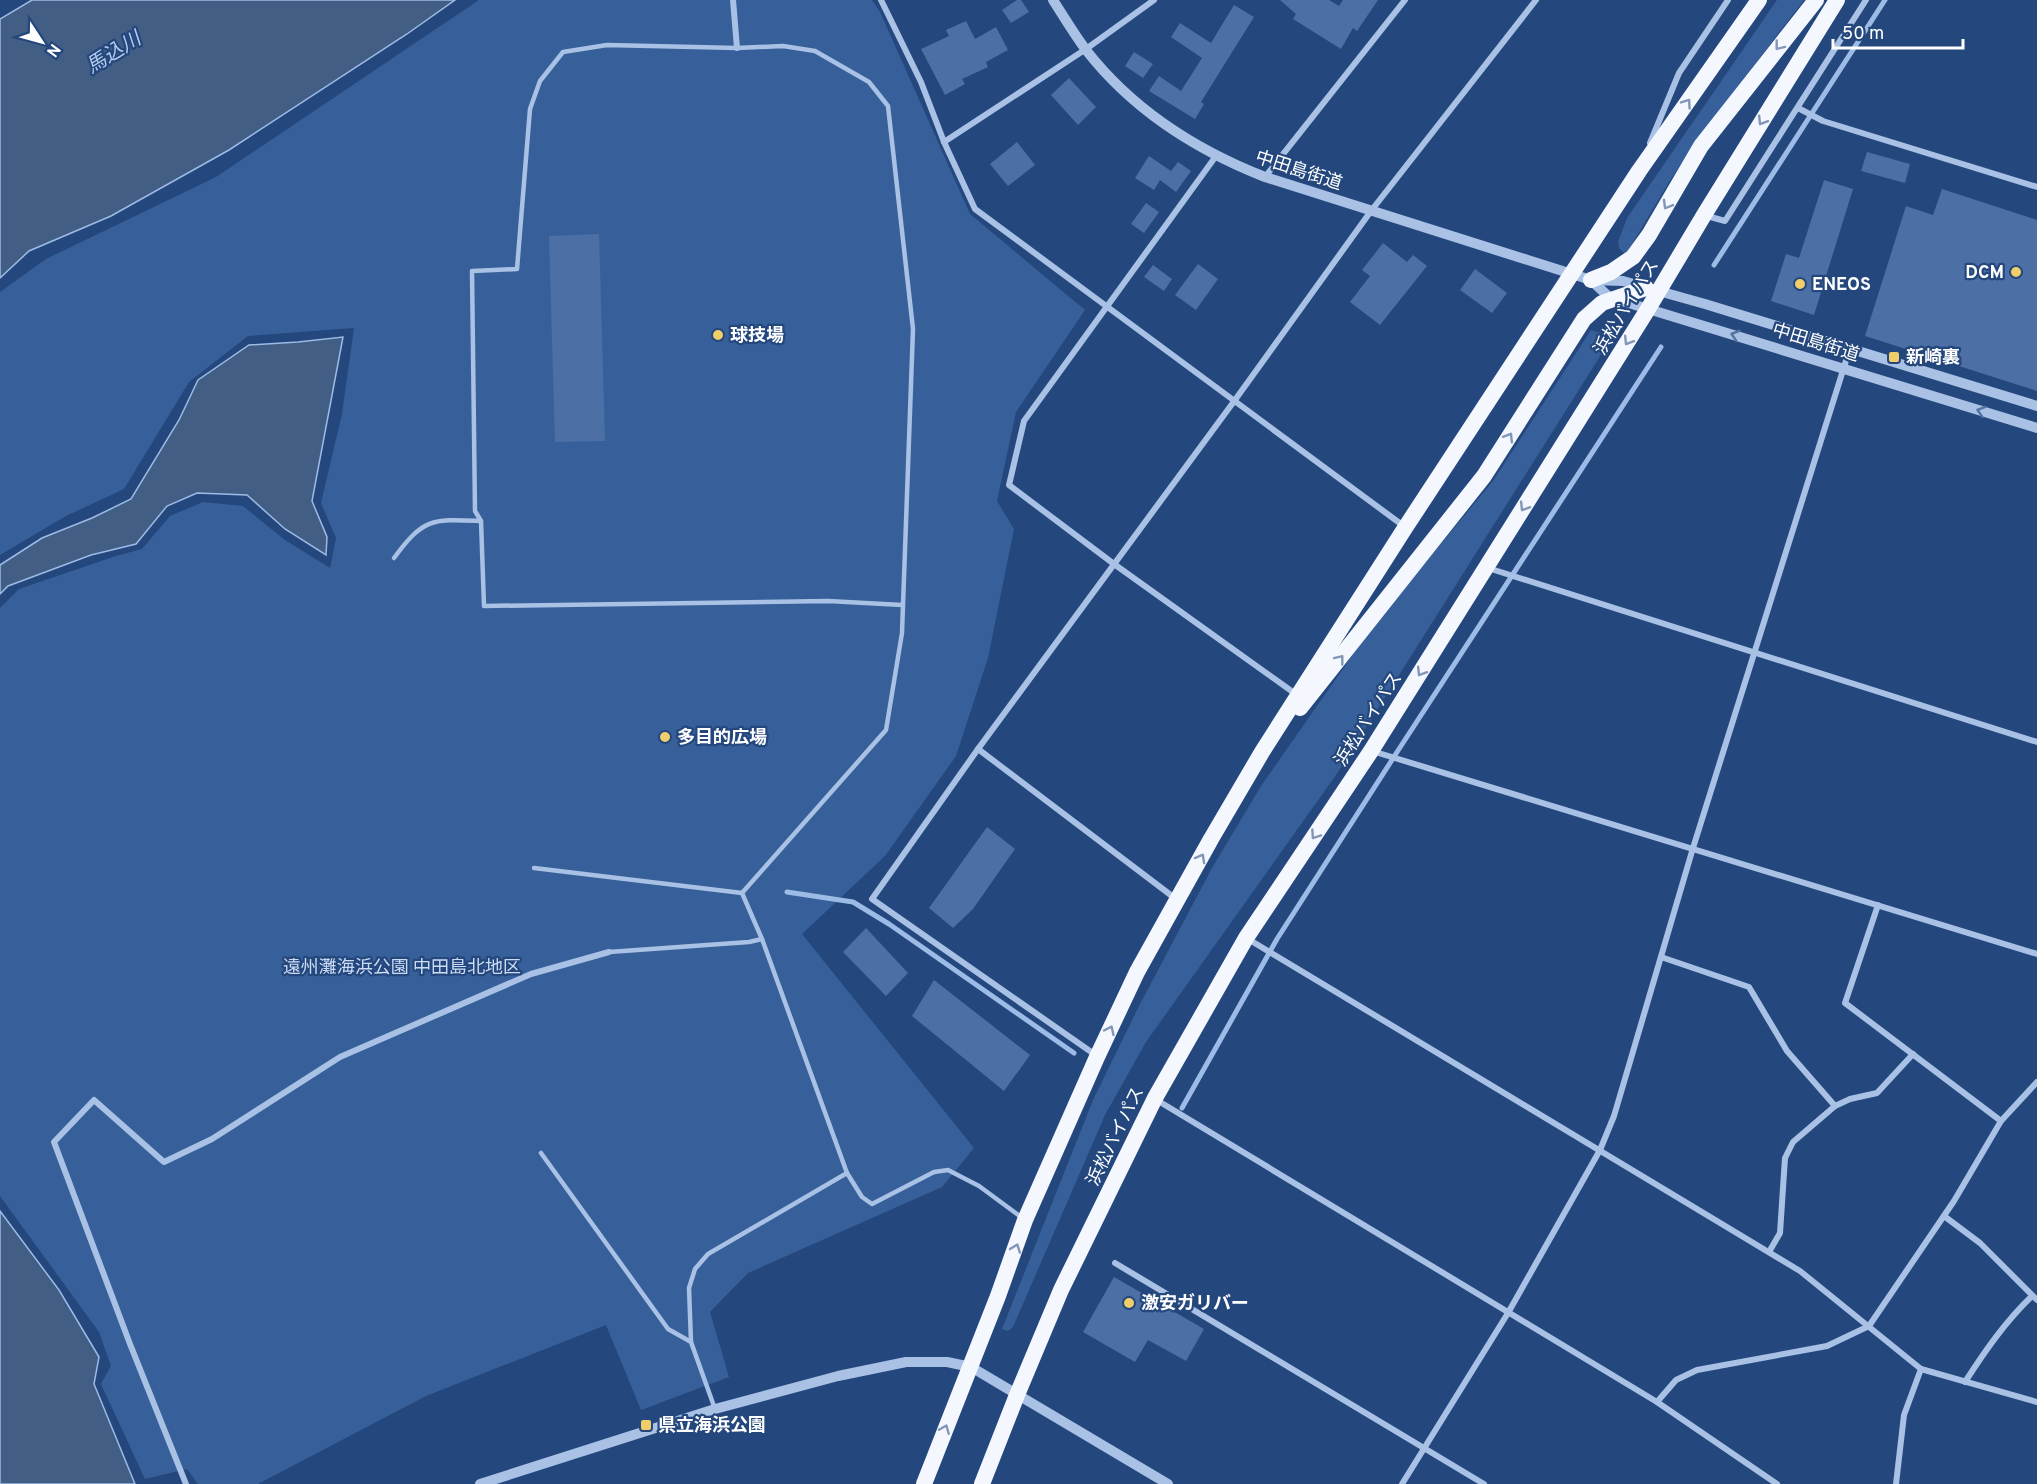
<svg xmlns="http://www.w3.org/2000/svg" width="2037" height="1484" viewBox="0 0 2037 1484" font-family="Overpass,'Noto Sans JP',sans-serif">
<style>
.green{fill:#37609a}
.water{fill:#435e85;stroke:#9cbbe6;stroke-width:1.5}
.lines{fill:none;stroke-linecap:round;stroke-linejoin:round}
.stream{stroke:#9cbbe6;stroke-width:5}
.building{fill:#4c70a6}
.service{stroke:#a8c1e5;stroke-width:4.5}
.minor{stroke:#a8c1e5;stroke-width:6}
.tertiary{stroke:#a8c1e5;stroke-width:10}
.trunk{stroke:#f4f7fe;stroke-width:16}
.oneway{stroke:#8296b7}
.oneway2{stroke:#5272a1}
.poi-dot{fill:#f0cf6b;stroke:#24477d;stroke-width:2}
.labels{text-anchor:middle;stroke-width:4.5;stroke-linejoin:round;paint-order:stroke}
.street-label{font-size:18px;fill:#fff;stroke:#24477d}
.poi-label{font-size:18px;font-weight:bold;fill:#fff;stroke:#24477d;text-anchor:start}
.park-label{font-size:18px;fill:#cbdcf4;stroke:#24477d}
.water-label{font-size:20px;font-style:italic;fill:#b3cbed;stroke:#24477d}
</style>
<rect width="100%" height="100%" fill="#24477d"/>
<g class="green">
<polygon points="479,0 872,0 880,12 970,214 1085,310 1016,412 997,501 1014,529 988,658 956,756 885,856 802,934 974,1148 942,1187 748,1273 710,1312 729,1377 641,1410 606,1325 426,1396 258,1484 198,1484 187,1469 145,1479 101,1384 111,1366 99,1332 0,1196 0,608 19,589 116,556 142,549 170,516 203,502 243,506 285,540 330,568 336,538 321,503 342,414 354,328 248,336 189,382 124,489 66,516 0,555 0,292 46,259 216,177"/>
<polygon points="1777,0 1804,0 1701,134 1669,182 1628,251 1624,253 1619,248 1618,242 1627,218"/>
<polygon points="1591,330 1605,334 1606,344 1599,358 1336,775 1146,1042 1105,1115 1013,1327 1008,1331 1002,1329 1093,1100 1139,1006 1212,868 1261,786 1375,623 1493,481"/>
</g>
<g class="water">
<polygon points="32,0 455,0 407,34 229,150 111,216 29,251 0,278 0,19"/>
<polygon points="343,337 312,501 327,537 326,555 285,529 247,495 197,493 167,506 136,544 91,555 8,586 0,594 0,565 42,538 92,518 131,499 179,420 198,380 249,345 298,342"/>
<polygon points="0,1211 59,1290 99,1357 94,1384 135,1484 0,1484"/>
</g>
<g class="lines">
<g class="stream">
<polyline points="1714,265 1885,0"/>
<polyline points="787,892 853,902 889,924 1074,1053"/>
<polyline points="1182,1108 1277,939 1399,749 1661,347"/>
</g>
</g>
<g class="building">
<polygon points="1017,0 1021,0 1029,12 1011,23 1002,10"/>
<polygon points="1280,0 1329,0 1339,6 1343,0 1378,0 1357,31 1353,28 1341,49 1293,19 1296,14"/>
<polygon points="1234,5 1254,17 1201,102 1204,104 1195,119 1149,91 1159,76 1181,91 1202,58 1171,37 1180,23 1211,43"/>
<polygon points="966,21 975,39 996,27 1008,50 986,62 988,67 962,79 965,84 945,95 921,49 949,36 946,30"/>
<polygon points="1134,52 1153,64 1143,78 1125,66"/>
<polygon points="1069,78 1096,107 1078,125 1051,95"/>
<polygon points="1017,142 1035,165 1008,186 990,164"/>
<polygon points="1867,152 1910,164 1905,183 1861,171"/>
<polygon points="1149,156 1171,171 1178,162 1191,171 1176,192 1160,180 1154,190 1135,178"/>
<polygon points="1824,180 1853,189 1814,315 1771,301 1786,254 1799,258"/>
<polygon points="1942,189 2037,220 2037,391 1865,336 1906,206 1933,215"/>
<polygon points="1146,203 1159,212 1144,233 1131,224"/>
<polygon points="599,234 605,441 555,442 549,236"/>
<polygon points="1383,243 1407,262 1413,255 1427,266 1380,325 1350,302 1370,276 1362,270"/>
<polygon points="1198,264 1218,279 1196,310 1175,295"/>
<polygon points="1153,265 1172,279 1164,291 1144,277"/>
<polygon points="1475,269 1507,293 1492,313 1460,290"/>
<polygon points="987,827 1015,849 973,909 953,928 929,908"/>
<polygon points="866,928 908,973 886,996 843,952"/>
<polygon points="934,980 1030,1055 1004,1091 912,1016"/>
<polygon points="1114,1277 1204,1329 1186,1361 1148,1340 1135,1362 1083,1332"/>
</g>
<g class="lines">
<g class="service">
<path d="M 394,558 C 424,517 433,519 481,521"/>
<polyline points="534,868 742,893"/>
<polyline points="742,893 886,730 902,633 913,329 888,106 869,82 815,51 783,46 737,48 607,45 563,52 540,81 530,109 517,269 472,271 475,511 481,521 484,606 828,601 902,605"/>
<polyline points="742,893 762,939 847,1173 862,1197 872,1204 934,1172 948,1170 979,1186 1021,1217"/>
<polyline points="609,952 749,942 762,939"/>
<polyline points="541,1153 668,1329 691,1342"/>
<polyline points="715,1409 691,1342 689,1288 695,1269 708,1254 847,1173"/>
</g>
<g class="minor">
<polyline points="733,0 737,48"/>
<polyline points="881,0 921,82 944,142 975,209 1405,527"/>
<polyline points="1798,108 1823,121 2037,187"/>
<polyline points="944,142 1086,49 1154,0"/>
<polyline points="1650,143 1679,73 1728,0"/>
<polyline points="1216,156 1024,421 1009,485 1114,564 1297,695"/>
<polyline points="1265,177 1405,0"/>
<polyline points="1707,216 1725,221 1866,0"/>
<polyline points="1488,568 2037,742"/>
<polyline points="978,749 1176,899"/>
<polyline points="1372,751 2037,954"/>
<polyline points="1878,905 1845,1003 2001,1121"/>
<polyline points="1248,939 1800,1271 1921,1369 2037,1402"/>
<polyline points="1661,957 1749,987 1787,1051 1835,1106"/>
<polyline points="1097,1056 872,899 978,749 1235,400 1371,211 1536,0"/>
<polyline points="1155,1099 1657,1402 1777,1484"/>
<polyline points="1944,1216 1980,1243 2037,1300"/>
<polyline points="1769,1252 1780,1233 1785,1158 1793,1142 1835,1106 1850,1099 1877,1093 1913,1054"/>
<polyline points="1115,1263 1484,1484"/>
<path d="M 1965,1382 C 1985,1351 2005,1322 2032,1296"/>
<polyline points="1657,1402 1676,1380 1697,1370 1827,1346 1869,1326 1954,1201 2001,1121 2037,1082"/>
<polyline points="186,1484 130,1344 54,1142 94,1100 164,1162 212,1139 340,1057 531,974 609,952"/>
<polyline points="1402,1484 1508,1313 1600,1150 1614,1116 1693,848 1850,348"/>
<polyline points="1896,1484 1904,1415 1921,1369"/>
</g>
<g class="tertiary">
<path d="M 1053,0 C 1064,17 1074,34 1086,50 C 1132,109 1196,150 1265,177 L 1591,280 L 1623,281 L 1705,304 L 2037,406"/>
<polyline points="1591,280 1609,297 2037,428"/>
<polyline points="480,1484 715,1409 838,1376 906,1362 947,1362 971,1367 1168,1484"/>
</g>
<g class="trunk">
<polyline points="1591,280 1611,272 1633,257 1649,235 1701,146 1816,0"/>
<polyline points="1300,708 1484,476 1584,319 1602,303 1646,288"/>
<polyline points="924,1484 998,1296 1025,1220 1097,1057 1137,972 1211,839 1262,752 1405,528 1639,171 1759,0"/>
<polyline points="982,1484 1017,1395 1061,1290 1155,1098 1246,938 1371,751 1648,309 1704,215 1837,0"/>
</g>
</g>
<defs><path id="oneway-chevron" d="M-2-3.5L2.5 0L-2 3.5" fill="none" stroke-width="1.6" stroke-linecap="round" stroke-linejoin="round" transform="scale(1.5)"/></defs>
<g class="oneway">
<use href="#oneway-chevron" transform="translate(1779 46) rotate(128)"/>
<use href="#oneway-chevron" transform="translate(1687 103) rotate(-55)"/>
<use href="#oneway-chevron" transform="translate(1762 121) rotate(122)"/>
<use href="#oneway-chevron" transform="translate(1667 205) rotate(120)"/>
<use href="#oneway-chevron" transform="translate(1628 341) rotate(122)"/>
<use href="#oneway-chevron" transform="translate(1509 437) rotate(-58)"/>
<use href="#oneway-chevron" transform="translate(1524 507) rotate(122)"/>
<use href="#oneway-chevron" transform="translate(1340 659) rotate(-52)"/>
<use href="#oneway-chevron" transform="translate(1421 672) rotate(122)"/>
<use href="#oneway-chevron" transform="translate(1315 835) rotate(124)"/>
<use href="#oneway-chevron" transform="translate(1201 858) rotate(-61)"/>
<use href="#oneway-chevron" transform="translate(1110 1030) rotate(-65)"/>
<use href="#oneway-chevron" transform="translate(1016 1248) rotate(-70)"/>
<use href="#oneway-chevron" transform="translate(945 1429) rotate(-68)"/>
</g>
<g class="oneway2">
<use href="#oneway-chevron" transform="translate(1735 335) rotate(-163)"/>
<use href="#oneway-chevron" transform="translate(1981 411) rotate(-163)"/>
</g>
<g class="poi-dot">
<circle cx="2016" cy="272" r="6"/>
<circle cx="1800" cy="284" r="6"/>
<circle cx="718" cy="335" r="6"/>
<rect x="1888" y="351" width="12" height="12" rx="3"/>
<circle cx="665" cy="737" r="6"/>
<circle cx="1129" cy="1303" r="6"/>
<rect x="640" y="1419" width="12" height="12" rx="3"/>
</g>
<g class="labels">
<g class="street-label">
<text transform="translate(1299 170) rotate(18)" y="6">中田島街道</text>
<text transform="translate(1626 307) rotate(-59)" y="6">浜松バイパス</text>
<text transform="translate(1816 342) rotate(17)" y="6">中田島街道</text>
<text transform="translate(1368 719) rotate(-57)" y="6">浜松バイパス</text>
<text transform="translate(1115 1136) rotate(-64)" y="6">浜松バイパス</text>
</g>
<g class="poi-label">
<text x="2004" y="278" text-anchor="end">DCM</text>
<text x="1812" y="290">ENEOS</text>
<text x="730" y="341">球技場</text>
<text x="1906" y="363">新崎裏</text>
<text x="677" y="743">多目的広場</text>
<text x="1141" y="1309">激安ガリバー</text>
<text x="658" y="1431">県立海浜公園</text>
</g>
<g class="park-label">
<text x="402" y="973">遠州灘海浜公園 中田島北地区</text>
</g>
<g class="water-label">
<text transform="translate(113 52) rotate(-32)" y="7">馬込川</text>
</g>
</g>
<g transform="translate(42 42) rotate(126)" stroke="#24477d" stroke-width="4.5" paint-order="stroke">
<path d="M0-4.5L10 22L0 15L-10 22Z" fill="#ffffff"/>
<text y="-9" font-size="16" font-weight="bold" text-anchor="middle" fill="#ffffff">N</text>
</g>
<path d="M1833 39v9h130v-9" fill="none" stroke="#ffffff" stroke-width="3"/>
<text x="1842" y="39" font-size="18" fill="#ffffff" stroke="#24477d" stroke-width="4.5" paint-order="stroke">50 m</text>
</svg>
